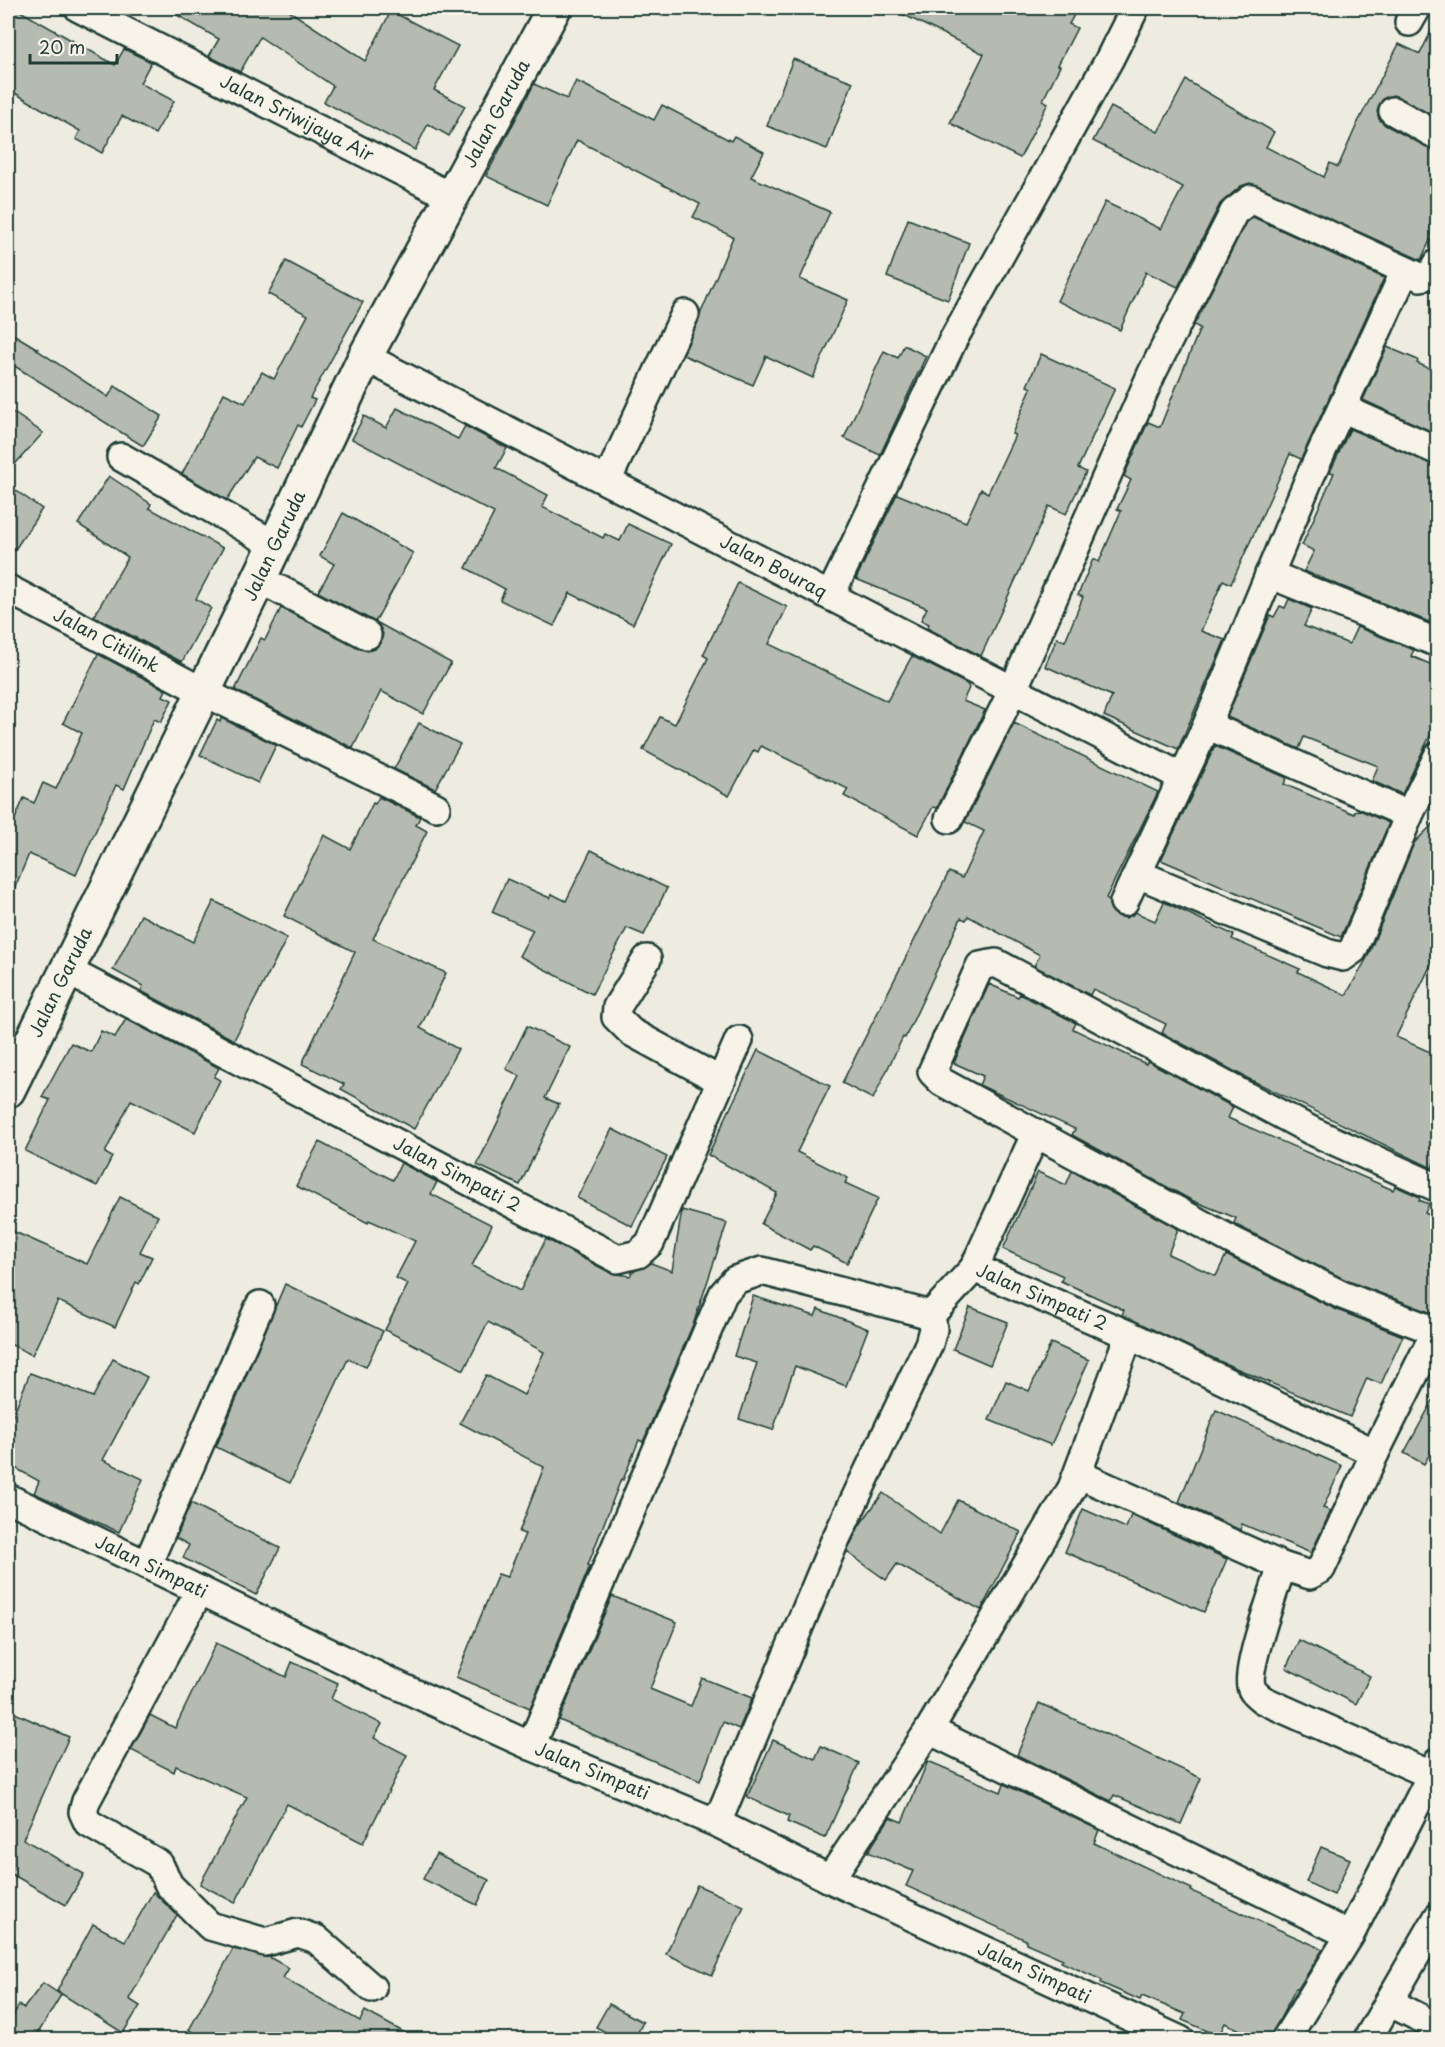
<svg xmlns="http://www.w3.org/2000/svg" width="1445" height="2047" viewBox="0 0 1445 2047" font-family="'Playpen Sans',sans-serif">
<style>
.building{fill:#b5bbb0;stroke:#1f3d34;stroke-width:1.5}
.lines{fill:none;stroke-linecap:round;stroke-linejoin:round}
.street-casing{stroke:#1f3d34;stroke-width:32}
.secondary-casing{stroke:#1f3d34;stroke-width:38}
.street{stroke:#f7f3e8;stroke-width:27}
.secondary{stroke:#f7f3e8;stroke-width:33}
.labels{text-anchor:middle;stroke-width:4.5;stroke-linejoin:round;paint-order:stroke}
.street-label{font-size:18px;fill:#1f3d34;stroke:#f7f3e8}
</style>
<rect width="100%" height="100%" fill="#eeece1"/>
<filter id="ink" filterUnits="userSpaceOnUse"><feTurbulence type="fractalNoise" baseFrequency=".0167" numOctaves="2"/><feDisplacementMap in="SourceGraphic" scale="12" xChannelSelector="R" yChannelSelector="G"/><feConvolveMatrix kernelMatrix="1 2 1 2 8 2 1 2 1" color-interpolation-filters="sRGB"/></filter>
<g filter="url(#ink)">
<g class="building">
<polygon points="8,8 15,8 115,65 124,49 151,62 140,83 174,101 155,134 122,116 102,153 76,139 80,131 8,89"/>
<polygon points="165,8 285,8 365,61 391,11 458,46 434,90 465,106 449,136 428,124 415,150 324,102 333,86 260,37 240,72 209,56 219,39"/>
<polygon points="890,8 1078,8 1069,24 1077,28 1058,65 1060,66 1043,100 1048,103 1020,158 950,123 984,54"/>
<polygon points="1437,19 1437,118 1393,95 1384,98 1377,111 1379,119 1385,125 1437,152 1437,225 1421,260 1250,183 1241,186 1220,204 1178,287 1146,272 1120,330 1057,301 1105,202 1161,229 1183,187 1093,141 1111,107 1158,132 1186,80 1274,132 1266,147 1324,177 1330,163 1338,167 1358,122 1399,44 1420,54"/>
<polygon points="793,59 853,82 827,149 767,126"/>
<polygon points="576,81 654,120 662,105 731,141 734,136 764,152 751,177 830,212 800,279 848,300 813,378 766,356 753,385 683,355 733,237 693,217 700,204 577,140 547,205 486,176 534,84 567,99"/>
<polygon points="1253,217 1384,278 1301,459 1290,454 1231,584 1223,580 1201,631 1225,640 1178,749 1104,716 1112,696 1045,666 1057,638 1065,641 1083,597 1078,595 1093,559 1099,562 1121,511 1117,509 1131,480 1124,476 1148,422 1160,427 1200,328 1194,325 1246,222"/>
<polygon points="908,219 969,243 948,300 887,277"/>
<polygon points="286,261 363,302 310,398 315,400 301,427 298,425 277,468 254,457 227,500 182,474 224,393 245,403 262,372 274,379 308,315 268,294"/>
<polygon points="8,331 38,349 37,350 108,397 115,386 162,416 143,446 8,362"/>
<polygon points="904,345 926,356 880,455 844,438 884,351 898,358"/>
<polygon points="1387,347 1418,360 1417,363 1437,372 1437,434 1363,400"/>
<polygon points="1041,354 1115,388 1078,468 1086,472 1066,514 1049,506 981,656 927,628 929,624 921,620 927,608 856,579 897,494 966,522 981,489 988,493 1015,435 1012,434 1031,388 1027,386"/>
<polygon points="397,408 458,439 465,426 507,448 496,468 548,495 542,507 603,538 605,534 620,541 628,524 671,544 633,624 570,593 554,626 500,600 505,589 466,568 494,513 352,439 364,416 386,428"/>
<polygon points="8,409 43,433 8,472"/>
<polygon points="1350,429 1437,466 1437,605 1429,622 1304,571 1314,551 1302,545 1334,473 1330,472"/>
<polygon points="109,476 151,504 149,508 223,548 196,599 211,608 182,662 94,616 128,557 78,524"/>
<polygon points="8,485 42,509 8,560"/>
<polygon points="343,513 413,553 375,622 318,592 334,564 320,556"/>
<polygon points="738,583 787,607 769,644 887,701 912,656 967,684 969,688 963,701 985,710 937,808 933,807 918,835 844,796 848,789 761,746 758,752 754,750 729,796 643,750 660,717 675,724 708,658 703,655"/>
<polygon points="1289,599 1312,609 1304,626 1349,644 1357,627 1414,650 1411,656 1437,667 1437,721 1402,794 1372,781 1378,766 1304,737 1299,749 1227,717 1270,615 1274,617 1280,606 1285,608"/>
<polygon points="281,608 367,651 375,649 381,642 383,634 376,622 451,663 423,714 381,691 353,748 235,690 261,638 265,640"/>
<polygon points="98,654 166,690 163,696 172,700 161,722 154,719 124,789 116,785 76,875 29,854 8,904 8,835 24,798 34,803 43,783 56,789 82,733 63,723"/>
<polygon points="221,718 276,745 258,783 200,755 217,720 220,722"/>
<polygon points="419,723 460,744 435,789 394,769"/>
<polygon points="1014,723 1158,792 1106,898 1109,900 1111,910 1117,916 1126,918 1135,912 1155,921 1164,902 1234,935 1232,939 1300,969 1298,972 1346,995 1368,956 1414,843 1437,820 1437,952 1396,1037 1437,1055 1437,1154 1432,1168 1247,1078 1162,1033 1166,1024 1093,989 1090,995 1034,966 1040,955 968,916 966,920 961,918 905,1038 903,1037 873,1099 842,1083 949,872 962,878 984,831 965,822"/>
<polygon points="1215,746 1287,778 1284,784 1354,814 1355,811 1360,810 1389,823 1341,937 1161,860"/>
<polygon points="379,797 420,817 416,825 427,831 373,939 446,973 420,1028 458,1049 414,1129 341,1089 344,1084 302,1064 355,952 284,916 324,835 350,849 373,803 375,804"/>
<polygon points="591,850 667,888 644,935 627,928 592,994 519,956 533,930 492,912 507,879 550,898 552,894 566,901"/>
<polygon points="214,901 287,938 234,1040 141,991 143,986 113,970 141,915 193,942"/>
<polygon points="989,984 1018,997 1020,994 1076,1023 1073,1029 1146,1064 1148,1061 1233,1107 1228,1118 1393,1190 1395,1186 1420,1197 1419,1200 1429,1204 1425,1213 1437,1218 1437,1311 1432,1313 1348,1281 1238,1226 1234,1223 1236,1218 1191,1200 1072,1135 1075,1129 979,1085 983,1076 954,1063"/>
<polygon points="126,1019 219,1068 214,1077 220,1080 195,1132 131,1100 105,1153 112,1157 97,1186 25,1151 50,1100 42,1097 71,1043 91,1052 101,1031 115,1037"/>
<polygon points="527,1026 570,1047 545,1098 559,1104 520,1185 477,1165 520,1076 506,1069"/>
<polygon points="758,1050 830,1086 797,1152 848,1178 845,1183 878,1198 847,1263 813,1246 810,1250 761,1224 777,1193 708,1155"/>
<polygon points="612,1129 667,1157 632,1226 577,1198"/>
<polygon points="319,1142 393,1180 401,1163 437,1182 431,1194 492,1225 472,1266 520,1291 546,1239 611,1273 630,1276 632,1272 651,1263 672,1271 682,1210 727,1223 694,1322 643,1442 639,1440 623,1480 621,1479 588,1565 590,1566 530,1708 456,1677 498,1574 507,1577 525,1534 519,1532 544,1467 460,1423 486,1375 524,1395 544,1352 488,1322 464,1370 385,1330 408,1284 396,1278 415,1241 369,1220 368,1223 296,1186"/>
<polygon points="1072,1171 1178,1229 1168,1254 1216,1276 1226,1255 1335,1309 1403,1336 1381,1384 1367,1378 1350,1417 1217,1360 1122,1315 1124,1310 1061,1281 1063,1276 1003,1249 1038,1172 1066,1185"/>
<polygon points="120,1197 158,1216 140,1252 152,1257 139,1284 136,1282 115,1327 58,1301 32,1355 8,1343 8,1229 87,1264"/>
<polygon points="285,1284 383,1331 366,1367 348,1359 290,1483 216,1447"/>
<polygon points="753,1296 815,1316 818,1309 868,1329 846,1386 795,1366 773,1430 739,1419 757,1363 734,1356"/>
<polygon points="970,1307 1008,1322 990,1365 953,1349"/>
<polygon points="1051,1343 1089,1360 1051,1445 989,1420 1006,1381 1029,1391"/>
<polygon points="113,1359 147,1377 103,1460 143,1479 119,1532 34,1493 39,1481 8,1464 8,1427 30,1373 93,1397"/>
<polygon points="1437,1393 1437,1441 1424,1464 1404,1453"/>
<polygon points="1216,1410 1342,1466 1323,1508 1331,1511 1311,1553 1242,1524 1240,1530 1179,1502"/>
<polygon points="883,1493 940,1534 958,1500 1021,1532 981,1610 897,1564 886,1580 847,1552 859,1526"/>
<polygon points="191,1503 280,1548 256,1595 183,1558 189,1545 176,1538"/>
<polygon points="1083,1509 1126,1528 1131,1515 1227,1559 1204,1612 1065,1552"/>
<polygon points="612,1596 677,1622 650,1689 691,1706 702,1678 752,1698 739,1729 723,1722 700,1781 559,1720"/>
<polygon points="1299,1640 1370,1676 1356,1704 1286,1668"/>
<polygon points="216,1643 286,1677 292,1662 338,1683 331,1699 382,1724 374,1738 407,1755 363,1843 287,1804 235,1903 200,1884 247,1797 176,1766 174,1772 131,1750 150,1715 175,1728"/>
<polygon points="1039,1703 1201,1778 1181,1824 1114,1795 1111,1801 1017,1755"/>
<polygon points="8,1710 69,1737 23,1839 84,1874 66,1905 8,1872"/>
<polygon points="773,1740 815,1759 821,1746 859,1763 825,1838 787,1822 789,1816 747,1797"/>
<polygon points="928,1761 1001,1792 1004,1784 1099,1830 1094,1843 1192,1889 1191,1891 1323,1949 1298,1989 1296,1988 1269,2040 1262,2040 1225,2023 1219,2036 1182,2020 1185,2014 1142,1996 1140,2000 1101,1983 1102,1980 1061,1962 1063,1959 1026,1943 1026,1940 906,1886 913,1871 868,1852 890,1817 902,1822"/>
<polygon points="1321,1847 1350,1859 1334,1895 1306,1882"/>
<polygon points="436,1854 489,1880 477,1905 423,1879"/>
<polygon points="697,1885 744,1906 712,1975 666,1954"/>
<polygon points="153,1892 177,1915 129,1999 140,2006 123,2033 57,1991 93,1924 125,1941"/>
<polygon points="233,1949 269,1957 289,1968 283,1978 360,2021 365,2011 418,2040 206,2040 189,2030"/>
<polygon points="43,1983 61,1995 34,2040 8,2040 8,2024 19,2005 24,2008"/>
<polygon points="609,2004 643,2022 634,2040 620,2040 596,2027"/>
</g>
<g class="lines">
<g class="street-casing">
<g id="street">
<path id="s1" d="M 79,8 L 452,197"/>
<polyline points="1409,22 1417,8"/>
<polyline points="1393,111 1438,136"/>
<path id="s2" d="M 365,357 L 1182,777"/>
<polyline points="1342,408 1438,451"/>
<polyline points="121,457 275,545"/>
<polyline points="607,481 685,314"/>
<polyline points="1269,574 1438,643"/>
<polyline points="259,579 367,635"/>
<path id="s3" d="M 8,589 L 204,692 L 436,807"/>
<polyline points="830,596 953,340 1109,60 1135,8"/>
<polyline points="1207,725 1409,815"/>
<polyline points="949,819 1013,690 1152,373 1234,212 1251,199 1420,277 1431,275 1438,263"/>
<polyline points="1138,874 1327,953 1343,957 1353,950 1409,815 1438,756"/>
<polyline points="1124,902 1207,725 1309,479 1405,271"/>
<polyline points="647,959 617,1007 616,1017 631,1032 721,1081"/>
<path id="s4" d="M 66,970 L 618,1259 L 638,1254 L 650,1243 L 739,1040"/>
<polyline points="974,1268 1036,1133"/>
<polyline points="1435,1331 1342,1295 1231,1240 942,1082 932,1072 980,966 996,963 1312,1131 1438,1188"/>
<polyline points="1078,1474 1282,1566 1310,1575 1321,1569 1375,1453 1438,1327"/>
<path id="s5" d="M 8,1498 L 388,1681 L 531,1746 L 717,1823 L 830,1879 L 1180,2040"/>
<polyline points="147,1565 260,1305"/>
<path d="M 1282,1566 C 1275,1588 1246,1667 1251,1686 C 1252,1692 1258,1696 1263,1700 L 1431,1775"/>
<polyline points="200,1590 86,1801 83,1812 88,1823 159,1864 169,1885 210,1926 265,1942 298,1933 316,1939 372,1988"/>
<polyline points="929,1730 1350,1935"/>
<path id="s6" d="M 531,1746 L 723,1294 L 735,1280 L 762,1271 L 931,1315 L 974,1268 L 1129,1335"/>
<polyline points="717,1823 834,1543 929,1344 933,1329 931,1315"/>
<polyline points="830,1879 929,1730 1072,1488 1129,1335 1375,1453"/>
<polyline points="1389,2002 1438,2027"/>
<polyline points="1285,2040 1350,1935 1438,1762"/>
<polyline points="1367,2040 1438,1917"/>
</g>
</g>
<g class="secondary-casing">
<g id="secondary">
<path id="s7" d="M 8,1090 L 259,579 L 365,357 L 554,8"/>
</g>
</g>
<use href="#street" class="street"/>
<use href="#secondary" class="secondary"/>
</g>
</g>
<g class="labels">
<g class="street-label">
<text dy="6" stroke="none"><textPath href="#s7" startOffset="1092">Jalan Garuda</textPath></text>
<text dy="6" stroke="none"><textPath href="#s1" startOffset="244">Jalan Sriwijaya Air</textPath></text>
<text dy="6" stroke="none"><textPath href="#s7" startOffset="606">Jalan Garuda</textPath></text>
<text dy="6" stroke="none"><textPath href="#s2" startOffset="459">Jalan Bouraq</textPath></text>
<text dy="6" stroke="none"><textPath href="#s3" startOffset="111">Jalan Citilink</textPath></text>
<text dy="6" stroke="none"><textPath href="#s7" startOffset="120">Jalan Garuda</textPath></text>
<text dy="6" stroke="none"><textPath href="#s4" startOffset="441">Jalan Simpati 2</textPath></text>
<text dy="6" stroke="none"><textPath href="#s6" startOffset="850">Jalan Simpati 2</textPath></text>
<text dy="6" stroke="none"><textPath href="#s5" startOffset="159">Jalan Simpati</textPath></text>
<text dy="6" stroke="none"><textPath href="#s5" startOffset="645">Jalan Simpati</textPath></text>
<text dy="6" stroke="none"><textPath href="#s5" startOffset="1131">Jalan Simpati</textPath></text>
</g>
</g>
<rect width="1445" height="2047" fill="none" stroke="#f7f3e8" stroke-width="30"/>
<rect x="15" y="15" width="1415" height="2017" fill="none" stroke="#1f3d34" stroke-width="2" filter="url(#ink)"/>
<path d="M30 54v9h87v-9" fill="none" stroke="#1f3d34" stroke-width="3"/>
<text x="39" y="54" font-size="18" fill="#1f3d34" stroke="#f7f3e8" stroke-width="4.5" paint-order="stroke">20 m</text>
</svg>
